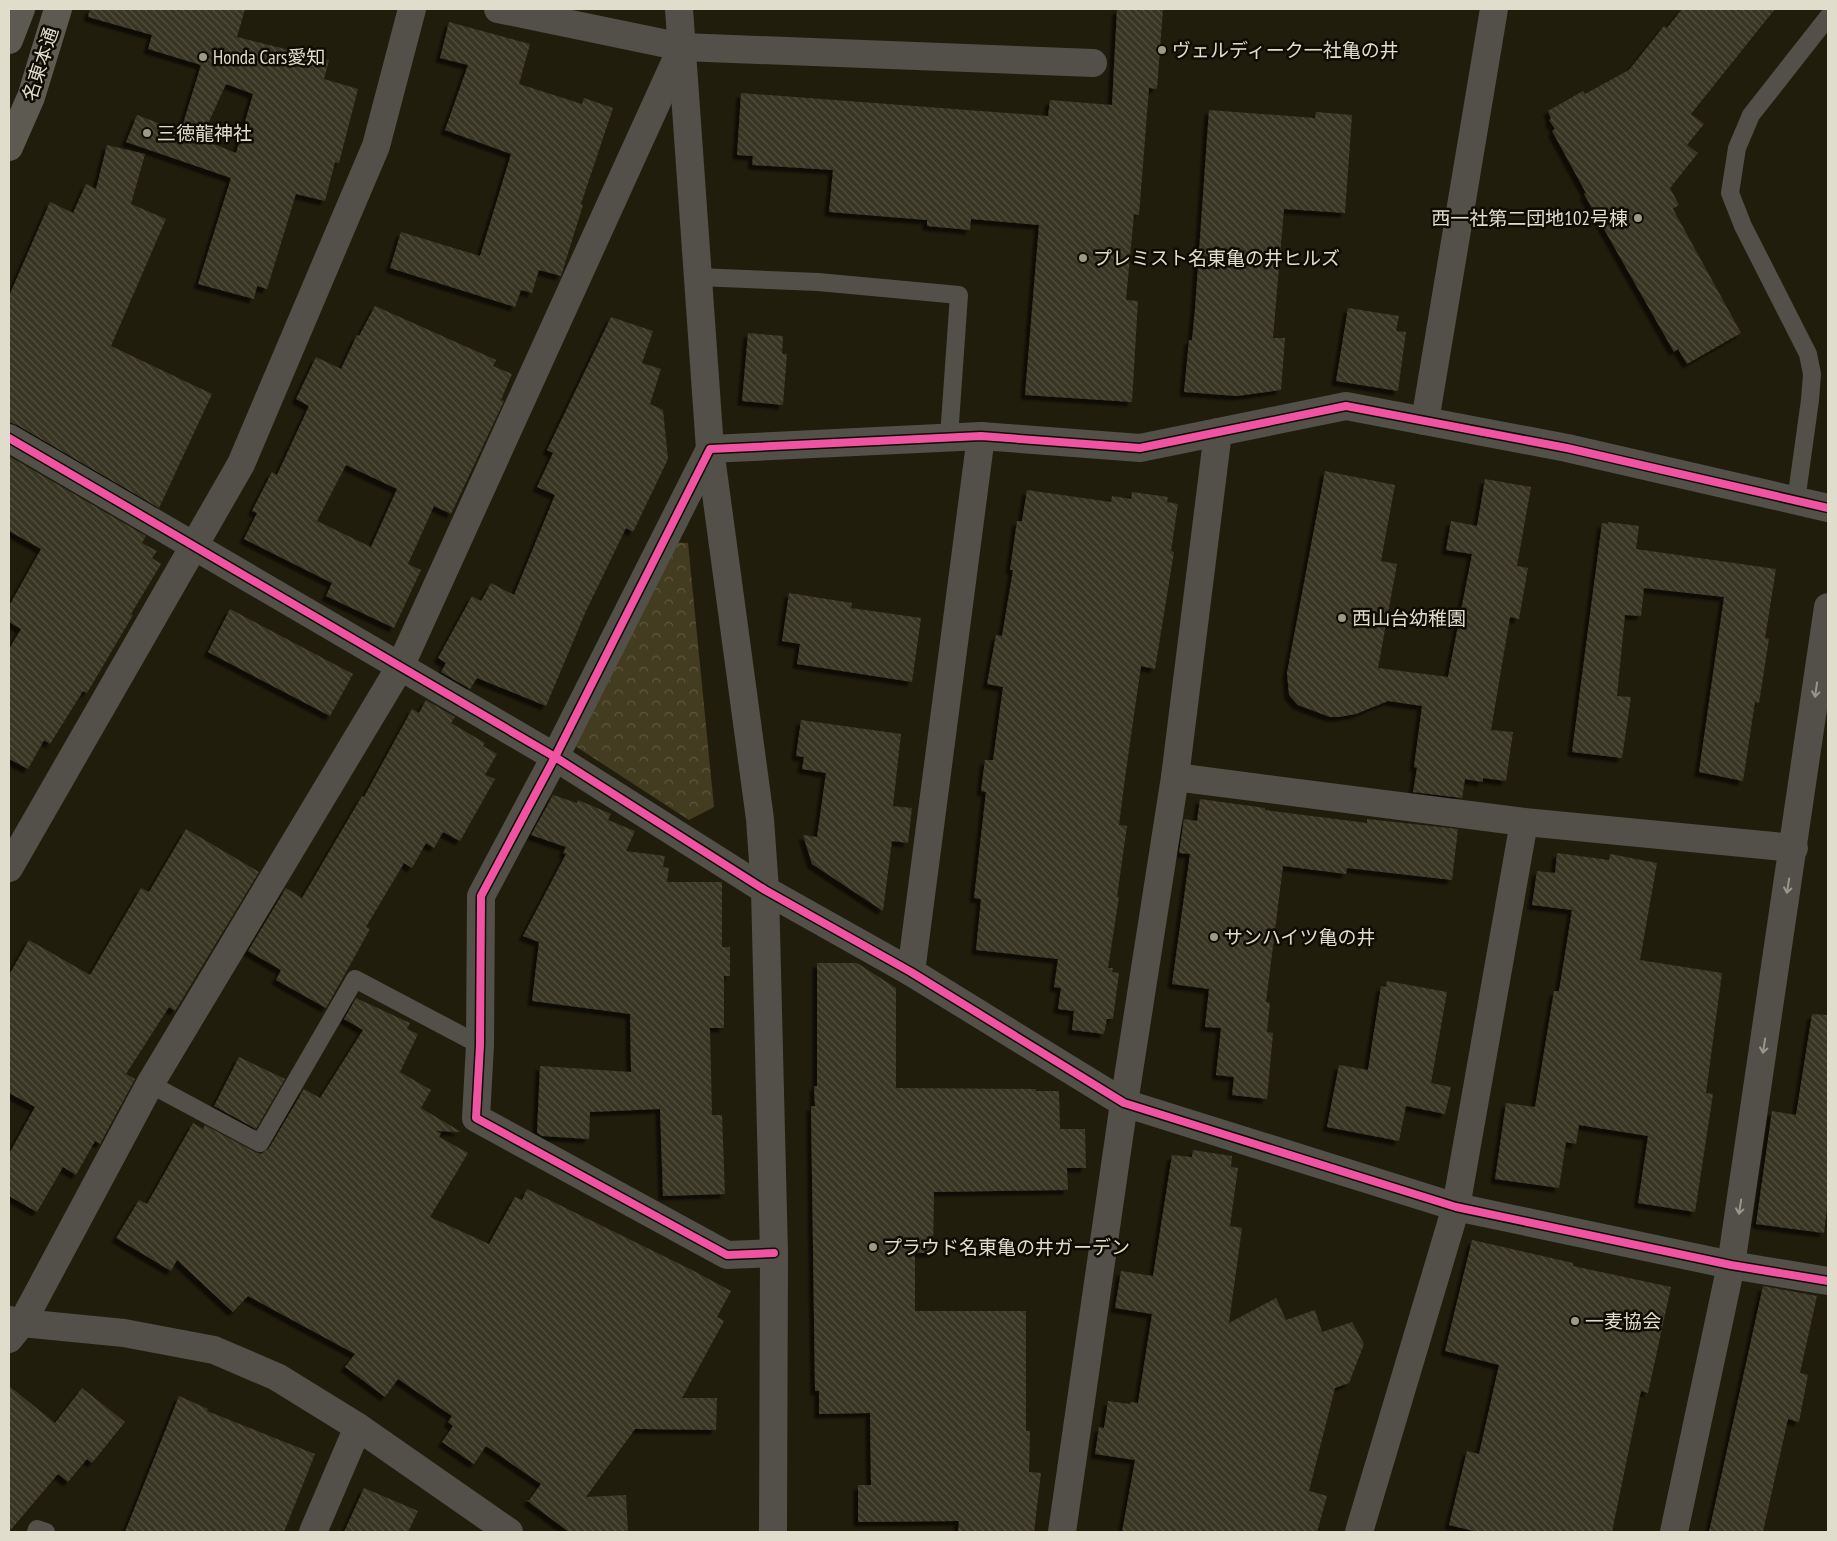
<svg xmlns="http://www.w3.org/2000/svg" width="1837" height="1541" viewBox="0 0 1837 1541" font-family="'PT Sans Narrow','Noto Sans JP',sans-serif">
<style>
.forest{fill:url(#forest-crowns)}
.building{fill:url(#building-back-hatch);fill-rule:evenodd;filter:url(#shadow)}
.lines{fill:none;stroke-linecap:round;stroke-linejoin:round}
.service{stroke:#525048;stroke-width:18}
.minor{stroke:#525048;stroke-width:28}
.tertiary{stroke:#525048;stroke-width:28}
.secondary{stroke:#5d5b51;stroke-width:28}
.cycleway-casing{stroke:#0f0c03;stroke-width:11}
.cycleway{stroke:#f153a3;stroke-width:8}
.oneway{stroke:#9a968a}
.poi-dot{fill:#9e9a8a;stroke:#0f0c03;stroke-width:2}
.labels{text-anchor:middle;stroke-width:5;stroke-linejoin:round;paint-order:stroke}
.poi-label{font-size:19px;fill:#e1ddcd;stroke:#0f0c03;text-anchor:start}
.street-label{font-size:19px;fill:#e1ddcd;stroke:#0f0c03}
</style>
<defs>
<pattern id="forest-crowns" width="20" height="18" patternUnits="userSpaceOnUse" patternTransform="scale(1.25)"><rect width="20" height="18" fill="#443c20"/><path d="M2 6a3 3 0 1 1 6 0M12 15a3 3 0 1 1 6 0" fill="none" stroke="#5f583f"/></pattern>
<pattern id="building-back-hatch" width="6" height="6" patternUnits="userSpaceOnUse" patternTransform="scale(1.25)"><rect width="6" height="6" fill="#383424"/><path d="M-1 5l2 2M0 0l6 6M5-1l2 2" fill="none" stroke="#545143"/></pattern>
<filter id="shadow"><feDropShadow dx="-4.5" dy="4.5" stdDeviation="1" flood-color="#0009"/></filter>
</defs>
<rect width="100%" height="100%" fill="#211d0d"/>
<polygon class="forest" points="661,542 688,543 714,807 689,820 575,746"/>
<g class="building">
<path d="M 90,9 L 245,9 L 237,37 L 329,60 L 324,79 L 358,89 L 339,163 L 335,162 L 325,201 L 296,194 L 267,289 L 257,286 L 254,299 L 198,284 L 231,178 L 126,142 L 137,115 L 174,129 L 175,125 L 182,127 L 201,65 L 148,49 L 152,35 L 88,17 ZM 226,84 L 253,94 L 236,153 L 201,139 Z"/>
<polygon points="1117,9 1163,9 1157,89 1149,88 1139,215 1134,214 1126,300 1138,301 1132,402 1025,395 1039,225 971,219 970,230 927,226 927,220 829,212 833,170 752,165 753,156 737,155 741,93 1048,116 1050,100 1112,105"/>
<polygon points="1682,9 1775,9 1691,114 1704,124 1687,145 1698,153 1670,188 1679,205 1673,209 1741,333 1687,364 1678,349 1674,352 1584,194 1586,193 1552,131 1555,129 1549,120 1551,119 1548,111 1583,91 1585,94 1629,70 1664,26 1667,28"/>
<polygon points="449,22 530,44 519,84 582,104 584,98 613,108 581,204 583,205 561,276 539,270 532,293 521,290 515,307 390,268 401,232 480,256 511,154 445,130 468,65 440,58"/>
<polygon points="1209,110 1315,118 1316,112 1352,115 1345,213 1284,209 1273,338 1285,338 1281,390 1237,396 1184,392 1189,340 1192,340 1195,309"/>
<polygon points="107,145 145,154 131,204 166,219 111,346 212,394 159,508 17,425 9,422 9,296 50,202 73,213 86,184 96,189"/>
<path d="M 375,306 L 496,360 L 493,366 L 512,374 L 501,400 L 504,401 L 451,514 L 434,506 L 408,564 L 421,570 L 394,628 L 326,596 L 332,583 L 244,539 L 257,513 L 252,511 L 272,472 L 277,475 L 309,406 L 296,399 L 316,357 L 341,369 L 357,335 L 359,336 ZM 346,465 L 397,489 L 371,547 L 317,521 Z"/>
<polygon points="1348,308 1399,316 1396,331 1406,332 1398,391 1336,381"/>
<polygon points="611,317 653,331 642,363 661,369 650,404 663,410 668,459 633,532 626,528 586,611 546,706 477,678 470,689 441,672 446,663 438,658 472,596 481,601 491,583 514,595 555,495 537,487 553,453 547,450"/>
<polygon points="748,333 783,336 782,354 787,354 783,405 742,401"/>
<polygon points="9,456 146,536 142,543 157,551 152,558 161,564 131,614 133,615 87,693 83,691 50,744 44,740 28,769 9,759 9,649 21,629 9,622 9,606 41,549 9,531"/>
<polygon points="1325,471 1395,485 1381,561 1397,564 1378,668 1448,677 1472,554 1446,550 1451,521 1477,526 1485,479 1531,487 1517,566 1528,568 1519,619 1510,617 1491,730 1513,732 1506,781 1483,778 1483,782 1465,779 1462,798 1413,792 1417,768 1414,767 1422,706 1388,701 1356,714 1339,717 1330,717 1298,705 1289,695 1287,673"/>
<polygon points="1027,490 1111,502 1112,496 1131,499 1132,492 1168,497 1167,502 1178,504 1171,551 1174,552 1155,669 1141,666 1125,778 1119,825 1127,826 1117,897 1119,897 1108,968 1113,968 1112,972 1119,973 1113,1019 1107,1019 1104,1034 1072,1030 1074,1011 1058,1009 1061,988 1054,987 1058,959 976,950 981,899 974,898 986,792 981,791 985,760 993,760 1003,687 987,684 996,635 1002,636 1013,570 1010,570 1017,521 1022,521"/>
<polygon points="1608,522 1639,526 1636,549 1776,569 1765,638 1769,639 1759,703 1755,702 1743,781 1699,772 1724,597 1644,588 1641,616 1625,615 1617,696 1631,697 1622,758 1572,752 1602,523 1608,524"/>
<polygon points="789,593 852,603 851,608 921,618 912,682 797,664 800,644 782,641"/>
<polygon points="230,609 353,674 330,716 208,652"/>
<polygon points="426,700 455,717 451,723 485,743 483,746 497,754 485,775 495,779 460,841 443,832 434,848 426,843 412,868 404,863 366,927 370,929 326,1008 276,980 281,970 248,951 286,888 302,898 362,796 364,797 412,709 419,713"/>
<polygon points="801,720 901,734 893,806 912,808 908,843 892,841 883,911 812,864 803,835 817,837 826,773 802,769 804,757 796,756"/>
<polygon points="553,795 577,803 578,800 611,814 608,820 635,831 626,851 665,856 663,867 669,868 667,882 722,882 722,947 730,947 730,976 724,976 724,1028 710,1028 712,1115 722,1115 725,1194 663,1196 660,1109 590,1112 589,1139 542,1136 537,1133 540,1066 631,1072 630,1014 532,1001 539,942 523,936 566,854 563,853 566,847 531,835"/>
<polygon points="1200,799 1265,808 1265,810 1367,823 1367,819 1458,829 1452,880 1347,868 1346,874 1283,866 1266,1002 1270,1003 1267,1032 1273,1033 1267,1099 1232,1095 1234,1077 1216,1075 1221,1028 1205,1027 1209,989 1172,984 1190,854 1179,853 1184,819 1197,821"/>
<polygon points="186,829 259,872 175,1011 169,1007 126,1074 135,1079 100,1144 95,1141 76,1175 63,1167 37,1212 9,1196 9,1154 35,1107 9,1093 9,975 29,940 90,975 141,888 149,892"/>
<polygon points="1557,853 1609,860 1610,854 1657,863 1640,960 1722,973 1706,1093 1713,1094 1695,1212 1638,1203 1648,1136 1579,1125 1576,1144 1566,1142 1559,1188 1495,1179 1506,1103 1535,1107 1554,991 1559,991 1572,910 1532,905 1537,871 1555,873"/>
<polygon points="817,963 857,963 896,988 896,1088 1036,1089 1036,1091 1059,1091 1060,1129 1085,1129 1086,1168 1067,1168 1068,1190 934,1192 933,1253 915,1253 915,1311 1026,1311 1026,1431 1030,1431 1029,1472 1041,1473 1034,1532 958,1532 959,1521 858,1522 858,1485 871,1485 870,1413 819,1414 819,1391 815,1391 811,1106 815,1106 814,1086 817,1086"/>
<polygon points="1387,981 1447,992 1431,1083 1451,1087 1445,1114 1406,1106 1399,1141 1327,1127 1339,1065 1368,1070 1381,986 1386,987"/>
<polygon points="356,998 410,1023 407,1029 418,1034 400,1072 431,1090 421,1108 461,1132 436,1131 441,1133 439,1137 468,1153 430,1217 489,1244 515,1197 522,1200 527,1189 690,1269 731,1291 717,1317 724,1321 682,1398 717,1398 716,1430 635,1429 586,1497 626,1495 628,1532 569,1532 526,1500 529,1500 541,1484 486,1446 474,1464 442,1442 453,1426 448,1422 452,1416 398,1379 385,1397 345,1367 355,1354 248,1296 233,1312 177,1260 171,1271 116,1238 139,1200 147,1204 193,1123 203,1129 205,1125 255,1152 261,1154 269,1148 304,1089 320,1098 363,1030 344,1019"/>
<polygon points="1812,1014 1828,1015 1828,1200 1824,1233 1756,1224 1772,1111 1796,1115"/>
<polygon points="239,1057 285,1079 256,1129 214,1106"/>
<polygon points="1193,1150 1232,1156 1231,1167 1238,1168 1230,1226 1242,1228 1229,1323 1276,1298 1286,1320 1315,1310 1322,1332 1352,1322 1364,1344 1349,1383 1335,1388 1309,1491 1327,1496 1317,1532 1122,1532 1135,1460 1095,1454 1099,1427 1104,1428 1108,1401 1130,1404 1131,1402 1138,1403 1152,1314 1115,1308 1121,1271 1153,1276 1172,1155 1192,1157"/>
<polygon points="1472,1240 1573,1263 1573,1266 1671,1287 1648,1393 1641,1391 1612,1532 1478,1532 1449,1525 1467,1451 1479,1454 1499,1365 1445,1351"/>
<polygon points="1763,1286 1817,1296 1800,1373 1808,1375 1799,1422 1788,1419 1763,1532 1709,1532"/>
<polygon points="9,1386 55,1423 82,1388 125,1422 92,1463 87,1459 68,1482 58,1474 9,1532"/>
<polygon points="179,1396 208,1409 207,1411 315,1454 284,1532 125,1532"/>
<polygon points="364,1488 418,1511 408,1532 344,1532"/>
</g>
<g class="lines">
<g class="service">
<polyline points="698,277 818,282 959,295 949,437"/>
<polyline points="1796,501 1810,400 1812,374 1808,354 1743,226 1730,193 1737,148 1751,115 1828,17"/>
<polyline points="150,1084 260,1143 355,979 480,1045"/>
<polyline points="36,1532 37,1529 46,1532"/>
</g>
<g class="minor">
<polyline points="498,9 682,47 1093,63"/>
<polyline points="1425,421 1494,9"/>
<polyline points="9,438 555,757 765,890 911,972 1124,1103 1456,1207 1731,1265 1828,1281"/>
<polyline points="710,449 555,757 481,896 480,1045 476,1118 727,1255 774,1253"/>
<polyline points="1175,777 1524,822 1794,848"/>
<polyline points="9,868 241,464 376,146 412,9"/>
<polyline points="911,972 981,436"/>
<polyline points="9,1339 22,1323 150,1084 400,667 682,47"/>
<polyline points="313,1532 358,1427"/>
<polyline points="1062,1532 1124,1103 1175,777 1218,432"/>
<polyline points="1359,1532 1456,1207 1524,822"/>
<polyline points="1674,1532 1731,1265 1828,607"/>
</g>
<g class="tertiary">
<polyline points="679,9 710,449 760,819 765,890 774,1253 773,1532"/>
<polyline points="710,449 981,436 1140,448 1346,406 1567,448 1828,508"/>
<polyline points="9,1320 22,1323 124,1333 214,1350 277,1377 358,1427 509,1532"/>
</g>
<g class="secondary">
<polyline points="9,40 21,9"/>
<polyline points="9,147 31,97 58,9"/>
</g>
<g class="cycleway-casing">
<g id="cycleway">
<polyline points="9,438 555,757 765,890 911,972 1124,1103 1456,1207 1731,1265 1828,1281"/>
<polyline points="774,1253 727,1255 476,1118 480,1045 481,896 555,757 710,449 981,436 1140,448 1346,406 1567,448 1828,508"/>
</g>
</g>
<use href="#cycleway" class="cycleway"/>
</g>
<defs><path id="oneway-shaft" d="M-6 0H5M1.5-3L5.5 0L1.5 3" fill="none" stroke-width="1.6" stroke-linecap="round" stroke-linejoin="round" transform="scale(1.25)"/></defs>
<g class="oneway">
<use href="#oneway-shaft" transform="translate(1816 690) rotate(98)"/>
<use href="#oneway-shaft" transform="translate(1788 886) rotate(99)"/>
<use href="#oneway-shaft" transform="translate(1764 1046) rotate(99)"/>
<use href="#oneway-shaft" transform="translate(1740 1207) rotate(99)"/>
</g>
<g class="poi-dot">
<circle cx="1162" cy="50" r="5"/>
<circle cx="203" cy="57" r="5"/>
<circle cx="147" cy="133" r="5"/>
<circle cx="1638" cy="218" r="5"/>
<circle cx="1083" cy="258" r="5"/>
<circle cx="1342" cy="618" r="5"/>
<circle cx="1214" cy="937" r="5"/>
<circle cx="873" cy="1247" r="5"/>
<circle cx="1575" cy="1321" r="5"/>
</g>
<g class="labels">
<g class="poi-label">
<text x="1172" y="57">ヴェルディーク一社亀の井</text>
<text x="213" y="64">Honda Cars愛知</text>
<text x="157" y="140">三徳龍神社</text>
<text x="1628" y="225" text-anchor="end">西一社第二団地102号棟</text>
<text x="1093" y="265">プレミスト名東亀の井ヒルズ</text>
<text x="1352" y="625">西山台幼稚園</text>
<text x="1224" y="944">サンハイツ亀の井</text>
<text x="883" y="1254">プラウド名東亀の井ガーデン</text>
<text x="1585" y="1328">一麦協会</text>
</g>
<g class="street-label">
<text transform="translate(40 64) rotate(-72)" y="7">名東本通</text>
</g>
</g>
<rect width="1837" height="1541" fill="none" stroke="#e1ddcd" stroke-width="20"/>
</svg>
